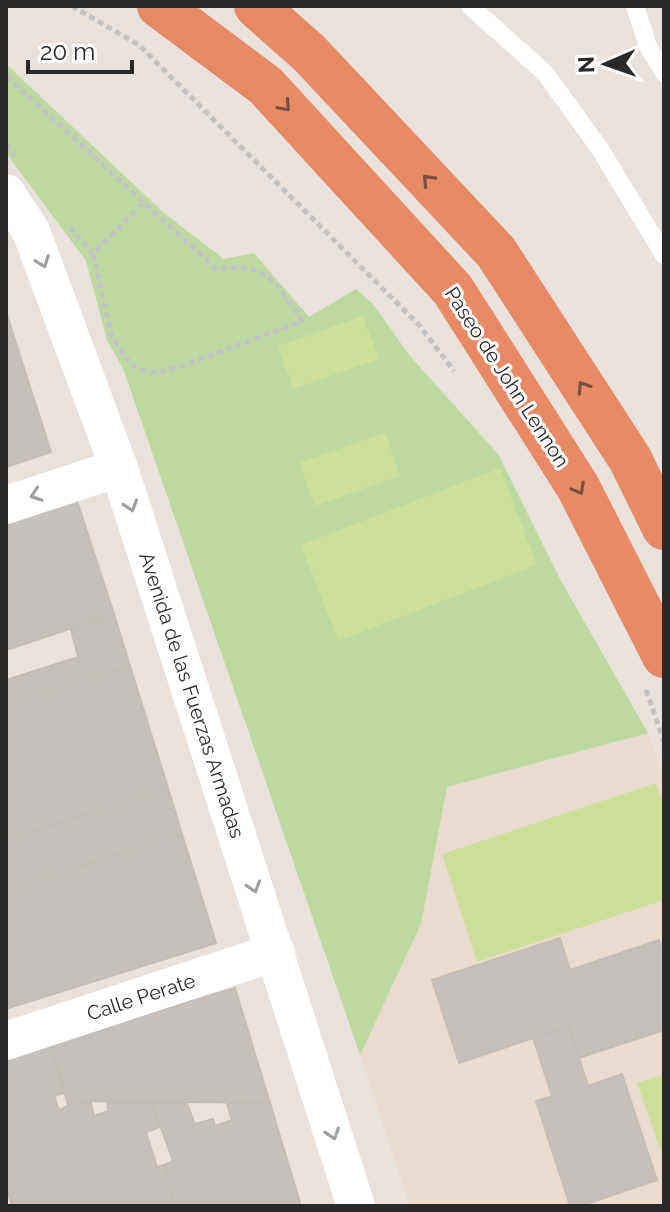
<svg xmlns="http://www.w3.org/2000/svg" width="670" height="1212" viewBox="0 0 670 1212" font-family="Raleway,sans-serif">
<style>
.education{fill:#e9dcce}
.green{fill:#bdd99f}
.pitch{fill:#cedf9c}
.building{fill:#c5c0bb;stroke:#c4bdb6;stroke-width:2}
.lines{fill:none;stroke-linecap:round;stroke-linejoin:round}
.path{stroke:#c3c3c3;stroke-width:5;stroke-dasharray:6 4;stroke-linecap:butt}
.lane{stroke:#fff;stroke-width:18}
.street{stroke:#fff;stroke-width:38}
.highway{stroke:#e98a67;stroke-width:44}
.oneway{stroke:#765042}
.oneway2{stroke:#9f9f9f}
.labels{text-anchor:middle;stroke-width:6;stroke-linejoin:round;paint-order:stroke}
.street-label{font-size:20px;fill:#292929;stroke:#fff}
</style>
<rect width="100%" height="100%" fill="#e9e2dc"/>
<polygon class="education" points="648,733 664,778 664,1206 410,1206 360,1055 384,995 440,820 447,787"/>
<polygon class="green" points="6,64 164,213 224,259 254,253 309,317 356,289 373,304 410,356 498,454 561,581 648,733 447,787 421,924 360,1055 124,371 107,340 86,261 6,153"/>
<g class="pitch">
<polygon points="363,316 379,359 293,389 278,346"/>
<polygon points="385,433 400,476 315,506 299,463"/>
<polygon points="500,468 537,565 338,641 301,545"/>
<polygon points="656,783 664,806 664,900 477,962 442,854"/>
<polygon points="664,1074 664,1154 662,1155 637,1083"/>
</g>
<g class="building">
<polygon points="6,312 51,452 6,467"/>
<polygon points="76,498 114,614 6,650 6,521"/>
<polygon points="114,614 130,666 6,706 6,680 78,657 71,629"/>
<polygon points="130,666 168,788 6,840 6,706"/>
<polygon points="168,788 182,834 6,890 6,840"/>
<polygon points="182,834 216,943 6,1009 6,890"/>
<polygon points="560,938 570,970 659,940 664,956 664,1030 579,1058 569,1026 459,1063 432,980"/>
<polygon points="235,988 270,1103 67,1101 51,1044"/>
<polygon points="569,1026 588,1086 622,1074 657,1180 580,1206 570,1206 536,1101 552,1096 533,1038"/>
<polygon points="51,1044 64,1093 54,1096 59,1110 68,1106 67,1101 91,1103 94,1116 108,1111 107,1102 152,1103 160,1127 146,1132 157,1167 164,1165 176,1206 12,1206 6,1187 6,1060"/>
<polygon points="152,1103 187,1104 195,1124 213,1119 215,1126 232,1120 227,1104 270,1103 301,1206 176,1206 164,1165 173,1161"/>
</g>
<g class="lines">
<g class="path">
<polyline points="72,6 139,45 419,325 454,371"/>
<path d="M 6,76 L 216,269 C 268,262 275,281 302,321 L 182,366 L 157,373 L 137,369 L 124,356 L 111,334 L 93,254"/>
<polyline points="6,144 17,159"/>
<polyline points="70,227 93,254 144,202"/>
<polyline points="646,690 664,742"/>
</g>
<g class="lane">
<polyline points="470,6 545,73 600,149 664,255"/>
<polyline points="635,6 648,46 664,73"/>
</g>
<g class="street">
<polyline points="6,193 31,231 119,468 356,1206"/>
<polyline points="6,505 119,468"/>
<polyline points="6,1041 276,952"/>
</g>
<g class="highway">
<polyline points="159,6 266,86 453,290 578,487 664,656"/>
<polyline points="256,6 309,53 496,252 630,459 664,528"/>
</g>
</g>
<defs><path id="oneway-chevron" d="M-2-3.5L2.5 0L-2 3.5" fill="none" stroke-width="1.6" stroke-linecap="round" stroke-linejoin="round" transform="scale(2)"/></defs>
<g class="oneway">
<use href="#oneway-chevron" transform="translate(285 106) rotate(48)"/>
<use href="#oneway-chevron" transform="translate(428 180) rotate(-133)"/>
<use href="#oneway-chevron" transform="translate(583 387) rotate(-123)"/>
<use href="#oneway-chevron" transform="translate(579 489) rotate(61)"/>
</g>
<g class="oneway2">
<use href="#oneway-chevron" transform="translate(43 262) rotate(70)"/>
<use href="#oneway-chevron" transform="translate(36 495) rotate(161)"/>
<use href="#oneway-chevron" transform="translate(131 506) rotate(72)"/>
<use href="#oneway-chevron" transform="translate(254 887) rotate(72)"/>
<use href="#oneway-chevron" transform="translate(333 1134) rotate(72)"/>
</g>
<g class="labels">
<g class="street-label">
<text transform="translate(507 377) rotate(57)" y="7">Paseo de John Lennon</text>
<text transform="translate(192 695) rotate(72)" y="7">Avenida de las Fuerzas Armadas</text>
<text transform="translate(141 997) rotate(-18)" y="7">Calle Perate</text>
</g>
</g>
<rect width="670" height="1212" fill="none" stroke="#292929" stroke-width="16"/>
<g transform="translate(606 64) rotate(268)" stroke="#ffffff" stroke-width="6" paint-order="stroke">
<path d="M0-6L14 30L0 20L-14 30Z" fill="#292929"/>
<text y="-12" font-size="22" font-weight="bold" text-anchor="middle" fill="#292929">N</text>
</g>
<path d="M28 60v12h104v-12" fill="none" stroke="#292929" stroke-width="4"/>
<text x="40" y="60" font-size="24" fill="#292929" stroke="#ffffff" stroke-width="6" paint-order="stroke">20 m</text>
</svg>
